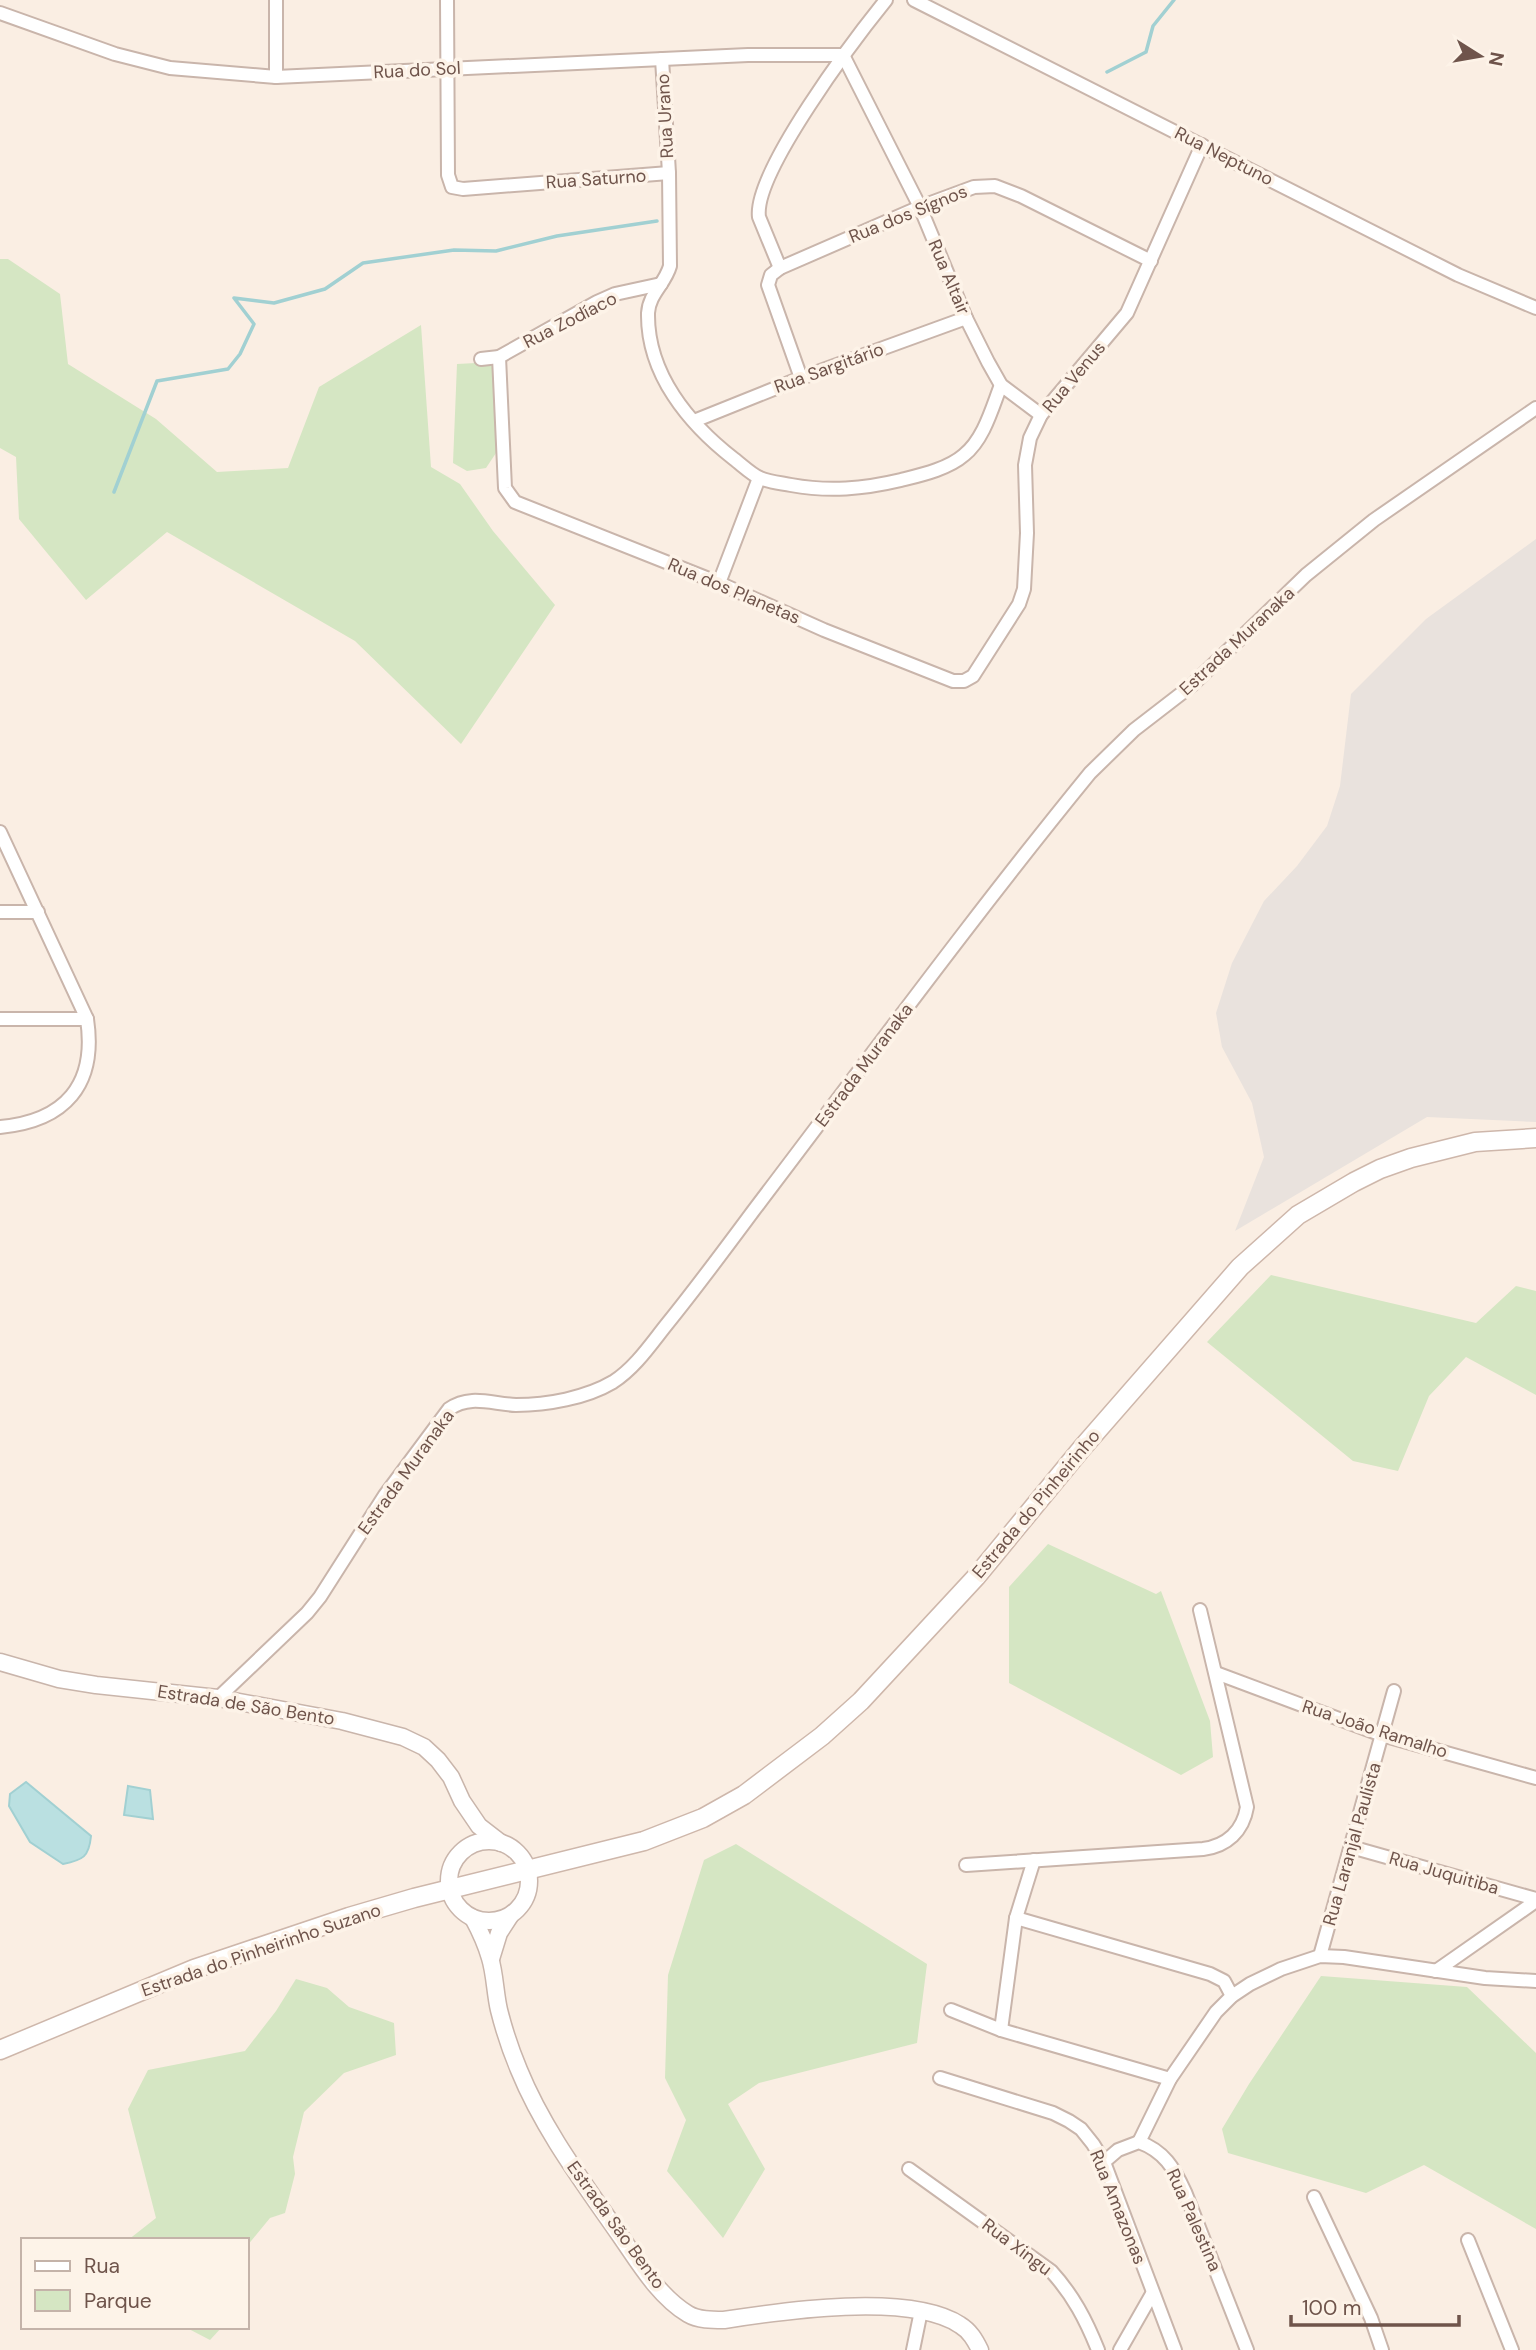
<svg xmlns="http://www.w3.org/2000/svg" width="1536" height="2350" viewBox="0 0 1536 2350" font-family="'DM Sans',sans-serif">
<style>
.industrial{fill:#e9e2dd}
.green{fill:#d5e6c3}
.water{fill:#bae0e1;stroke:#a1d0d2;stroke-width:2}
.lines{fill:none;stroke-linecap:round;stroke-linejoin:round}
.stream{stroke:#a1d0d2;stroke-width:3.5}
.minor-casing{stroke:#c9b5ab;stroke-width:16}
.tertiary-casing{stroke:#c9b5ab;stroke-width:19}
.secondary-casing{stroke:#ceb7ab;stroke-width:21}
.minor{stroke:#fff;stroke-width:12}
.tertiary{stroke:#fff;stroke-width:16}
.secondary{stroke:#fff;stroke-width:18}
.labels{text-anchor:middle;stroke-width:7;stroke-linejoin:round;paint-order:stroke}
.street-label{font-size:18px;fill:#6f544b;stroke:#fdf3e8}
</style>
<rect width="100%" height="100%" fill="#faeee3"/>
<polygon class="industrial" points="1536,539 1536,1122 1427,1117 1235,1231 1264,1157 1252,1103 1222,1047 1216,1013 1232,963 1264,901 1297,866 1327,826 1340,786 1351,694 1426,619"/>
<g class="green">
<polygon points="0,259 8,259 60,294 68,364 156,419 217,472 288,468 319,387 421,325 431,467 460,484 493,531 555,605 461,744 355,641 167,532 86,600 19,519 16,457 0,448"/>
<polygon points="495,362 498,450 486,468 467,471 453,463 457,364"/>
<polygon points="1271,1275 1476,1323 1516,1286 1536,1291 1536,1395 1466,1357 1429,1396 1398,1471 1353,1461 1207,1342"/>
<polygon points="1048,1544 1156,1594 1161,1591 1210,1721 1213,1757 1181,1775 1009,1683 1009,1587"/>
<polygon points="736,1844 927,1964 917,2043 759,2083 728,2104 765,2169 723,2238 667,2171 686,2120 665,2078 668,1975 704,1860"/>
<polygon points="1321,1976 1467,1987 1536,2053 1536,2229 1424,2165 1366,2193 1228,2153 1222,2129 1249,2084"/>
<polygon points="296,1979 327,1988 349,2007 394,2023 396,2055 344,2073 304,2112 293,2157 295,2174 285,2213 270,2218 247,2246 247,2240 128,2240 156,2218 128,2109 148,2070 245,2051 276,2011"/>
<polygon points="185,2327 222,2327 210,2340"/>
</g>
<g class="water">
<path d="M 26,1782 L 91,1836 C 89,1857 83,1860 63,1864 L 30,1842 L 9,1806 L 10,1794 Z"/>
<polygon points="128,1786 150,1790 153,1819 124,1815"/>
</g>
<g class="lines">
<g class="stream">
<polyline points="1107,72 1146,52 1153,26 1174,0"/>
<polyline points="114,492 157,381 228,369 240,354 254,324 234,298 274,303 325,289 363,263 454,250 496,251 557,236 657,221"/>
</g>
<g class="minor-casing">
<g id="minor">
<polyline points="276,0 276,77"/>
<polyline points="447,0 448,175 452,187 463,189 669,173"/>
<polyline points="914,0 1458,275 1536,308"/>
<polyline points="0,13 115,54 170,68 276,77 748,55 843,55 920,207 966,318 988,362 1001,385 1041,415"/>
<path d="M 662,59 L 669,173 L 670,266 C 665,284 649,294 648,313 C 647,374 689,424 734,459 C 742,465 751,474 760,478 C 769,482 781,483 791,485 C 829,492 863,489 901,480 C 921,475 948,469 964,455 C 984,439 992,408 1001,385"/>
<path d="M 780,268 L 759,217 C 753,173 856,37 886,0"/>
<polyline points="499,357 505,488 515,502 719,583 824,630 953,681 964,681 973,676 1019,604 1024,589 1027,533 1025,465 1030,438 1041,415 1127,313 1202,145"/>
<polyline points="481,359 499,357 597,302 615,294 661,284"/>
<polyline points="801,378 768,285 771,275 780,268 920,207 974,187 995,186 1021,196 1151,261"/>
<polyline points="694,421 801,378 966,318"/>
<polyline points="719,583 759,478"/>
<path d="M 0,832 L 87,1019 C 97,1085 65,1121 0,1127"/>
<polyline points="0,912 38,912"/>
<polyline points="0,1019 87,1019"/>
<polyline points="1216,1673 1382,1735 1536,1778"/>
<path d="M 218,1698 L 307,1613 L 320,1597 L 385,1495 L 449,1409 C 470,1394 492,1404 516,1405 C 547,1405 586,1398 613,1382 C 635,1368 651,1344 667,1324 C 697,1287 725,1249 754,1210 C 865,1064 974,915 1090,773 L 1134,730 L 1191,686 L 1306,575 L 1374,520 L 1536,408"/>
<polyline points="1351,1847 1536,1899"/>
<path d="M 966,1865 L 1203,1849 C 1227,1846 1243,1831 1247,1807 L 1200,1610"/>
<polyline points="1016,1918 1210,1974 1224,1981 1232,1996"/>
<polyline points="1320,1956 1394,1691"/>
<polyline points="1436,1971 1536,1901"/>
<polyline points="951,2010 1001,2030 1170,2079"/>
<polyline points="1001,2030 1016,1918 1034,1860"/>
<polyline points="940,2078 1053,2113 1069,2121 1081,2129 1093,2144 1104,2162 1175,2350"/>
<polyline points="1139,2142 1170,2079 1216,2012 1232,1996 1250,1984 1281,1969 1320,1956 1344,1957 1485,1978 1536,1981"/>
<path d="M 1104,2162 L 1118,2150 L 1139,2142 C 1164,2151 1174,2168 1185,2192 L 1247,2350"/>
<path d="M 909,2169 L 1051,2271 C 1073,2295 1086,2320 1098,2350"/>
<polyline points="1314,2197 1371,2318 1382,2350"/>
<polyline points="1468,2240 1512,2350"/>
<polyline points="913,2350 921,2311"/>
<polyline points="1120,2350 1152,2294"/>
</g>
</g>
<g class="tertiary-casing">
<g id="tertiary">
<polyline points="0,1662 59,1679 96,1685 218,1698 342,1721 403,1737 424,1747 438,1760 451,1777 462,1801 479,1826 501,1843"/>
<circle cx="489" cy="1881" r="40"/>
<path d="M 473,1918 C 480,1931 486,1944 490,1958 C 495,1974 495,1993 499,2010 C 504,2030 511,2051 519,2070 C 543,2129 583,2182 619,2234 C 638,2261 658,2296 688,2314 C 698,2320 712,2320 724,2320 C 782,2311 910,2292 960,2325 C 970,2331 975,2340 980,2350"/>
<polyline points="491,1959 499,1933 510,1916"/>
</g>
</g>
<g class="secondary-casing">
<polyline id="secondary" points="0,2050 194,1969 349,1917 414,1898 644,1841 703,1818 744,1795 822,1736 861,1701 976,1577 1082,1448 1240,1267 1298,1215 1354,1182 1380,1169 1411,1158 1475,1142 1536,1138"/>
</g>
<use href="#minor" class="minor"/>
<use href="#tertiary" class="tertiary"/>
<use href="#secondary" class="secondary"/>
</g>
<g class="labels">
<g class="street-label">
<text transform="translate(417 70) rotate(-3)" y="6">Rua do Sol</text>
<text transform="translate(665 116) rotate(-93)" y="6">Rua Urano</text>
<text transform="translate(1224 156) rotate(27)" y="6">Rua Neptuno</text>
<text transform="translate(596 179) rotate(-4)" y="6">Rua Saturno</text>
<text transform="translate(908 214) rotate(-22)" y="6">Rua dos Sígnos</text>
<text transform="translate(949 277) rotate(67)" y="6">Rua Altair</text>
<text transform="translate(570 320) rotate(-27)" y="6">Rua Zodíaco</text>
<text transform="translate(829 368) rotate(-20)" y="6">Rua Sargitário</text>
<text transform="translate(1074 377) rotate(-50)" y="6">Rua Venus</text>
<text transform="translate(734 591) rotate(23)" y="6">Rua dos Planetas</text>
<text transform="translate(1237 641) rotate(-43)" y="6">Estrada Muranaka</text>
<text transform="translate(864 1065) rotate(-53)" y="6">Estrada Muranaka</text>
<text transform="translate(406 1472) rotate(-54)" y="6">Estrada Muranaka</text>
<text transform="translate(1036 1504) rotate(-50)" y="6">Estrada do Pinheirinho</text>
<text transform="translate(246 1705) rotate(9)" y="6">Estrada de São Bento</text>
<text transform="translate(1375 1729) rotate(18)" y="6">Rua João Ramalho</text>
<text transform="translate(1352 1844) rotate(-74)" y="6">Rua Laranjal Paulista</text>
<text transform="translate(1444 1873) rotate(16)" y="6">Rua Juquitiba</text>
<text transform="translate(261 1950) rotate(-19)" y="6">Estrada do Pinheirinho Suzano</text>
<text transform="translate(1118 2207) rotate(68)" y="6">Rua Amazonas</text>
<text transform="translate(1194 2220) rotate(66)" y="6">Rua Palestina</text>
<text transform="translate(616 2225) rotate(54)" y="6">Estrada São Bento</text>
<text transform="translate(1017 2247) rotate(37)" y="6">Rua Xingu</text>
</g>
</g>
<rect x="21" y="2238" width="228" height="91" fill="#fdf3e8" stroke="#c4b3a9" stroke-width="2"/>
<rect x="35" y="2261" width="35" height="10" fill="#ffffff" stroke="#c4b3a9" stroke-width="2"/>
<text x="84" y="2273" font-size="21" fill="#6f544b">Rua</text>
<rect x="35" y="2290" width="35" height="21" fill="#d5e6c3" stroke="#c4b3a9" stroke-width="2"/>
<text x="84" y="2308" font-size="21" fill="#6f544b">Parque</text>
<g transform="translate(1480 56) rotate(101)" stroke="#fdf3e8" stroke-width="5" paint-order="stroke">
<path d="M0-5L12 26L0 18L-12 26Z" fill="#6f544b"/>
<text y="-10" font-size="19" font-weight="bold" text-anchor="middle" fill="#6f544b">N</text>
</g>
<path d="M1291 2315v10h168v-10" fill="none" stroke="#6f544b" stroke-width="3.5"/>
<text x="1302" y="2315" font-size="21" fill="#6f544b" stroke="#fdf3e8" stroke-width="5" paint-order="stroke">100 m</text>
</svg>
